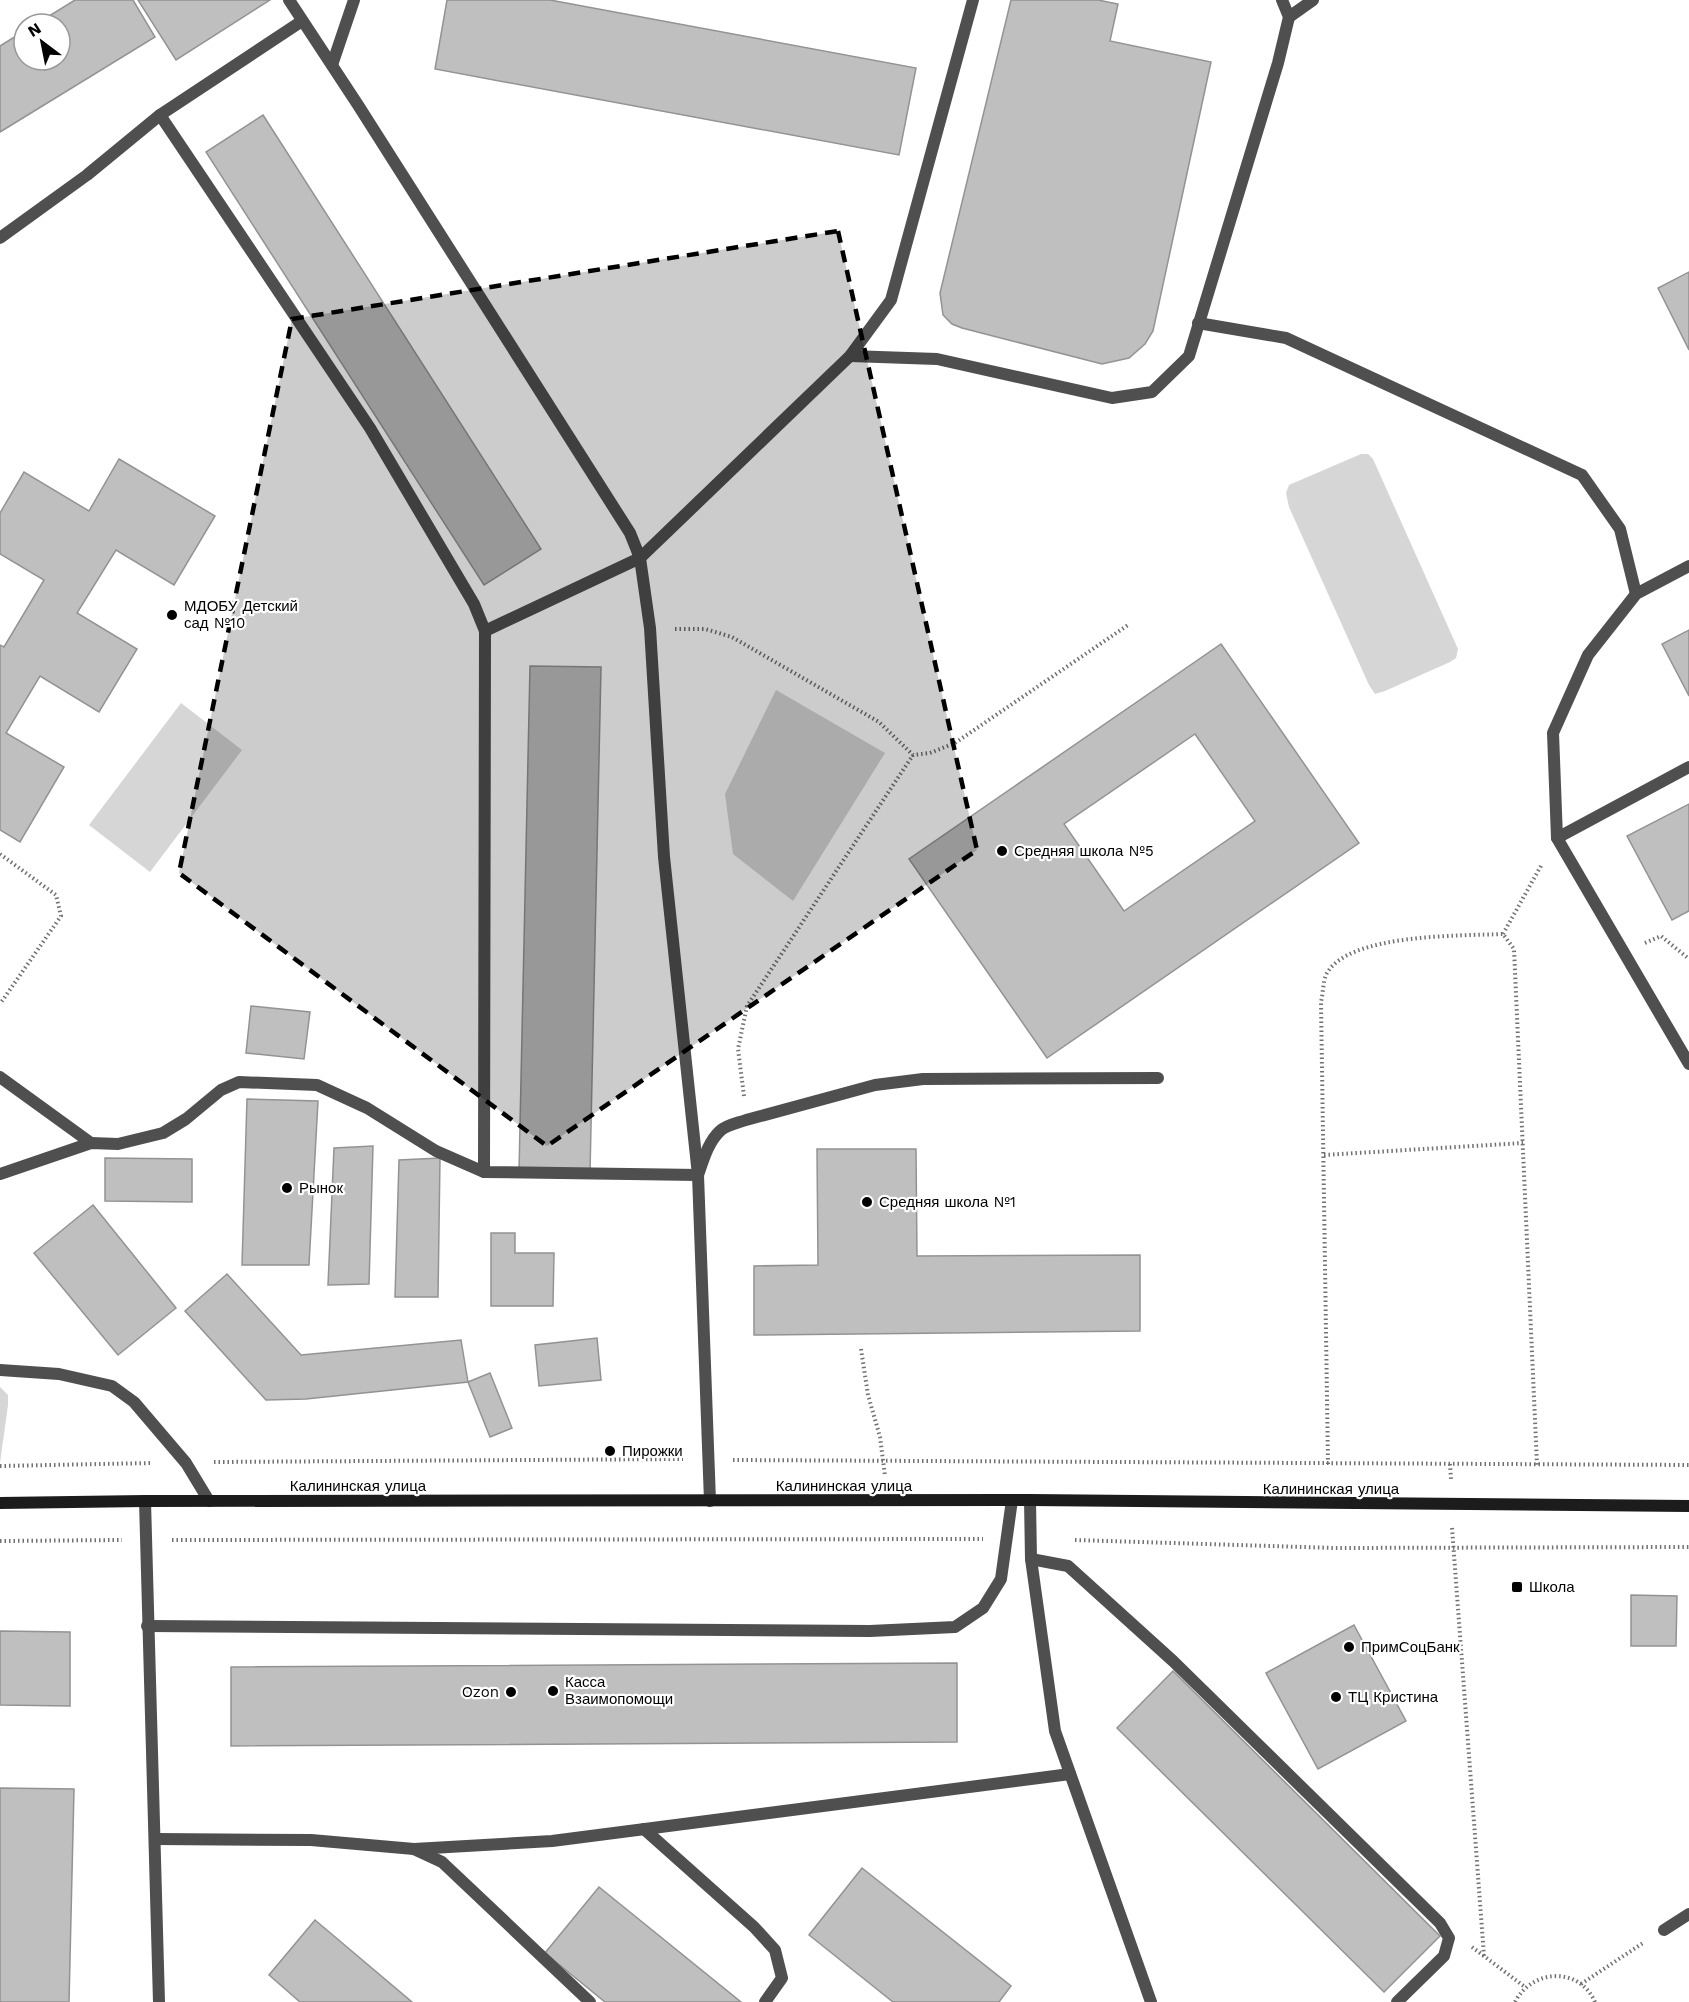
<svg xmlns="http://www.w3.org/2000/svg" width="1689" height="2002" viewBox="0 0 1689 2002" font-family="'Work Sans',sans-serif">
<style>
.green{fill:#d6d6d6}
.building{fill:#bfbfbf;stroke:#939393;stroke-width:1.5;fill-rule:evenodd}
.lines{fill:none;stroke-linecap:round;stroke-linejoin:round}
.path{stroke:#717171;stroke-width:4;stroke-dasharray:1.5 3;stroke-linecap:butt}
.service{stroke:#4f4f4f;stroke-width:12}
.secondary{stroke:#1c1c1c;stroke-width:12}
.marked{fill:#000;fill-opacity:0.2;stroke:#000;stroke-width:4.5;stroke-dasharray:12 8;stroke-linejoin:round}
.poi-dot{fill:#000;stroke:#fff;stroke-width:2}
.labels{text-anchor:middle;stroke-width:4.5;stroke-linejoin:round;paint-order:stroke}
.poi-label{font-size:15px;fill:#000;stroke:#fff;text-anchor:start}
.street-label{font-size:15px;fill:#000;stroke:#fff}
</style>
<rect width="100%" height="100%" fill="#fff"/>
<g class="green">
<polygon points="1361,454 1368,454 1373,459 1458,649 1456,658 1450,662 1385,691 1375,694 1369,685 1289,507 1286,493 1289,485"/>
<polygon points="776,690 885,753 793,901 733,854 725,794"/>
<polygon points="181,703 242,750 150,872 89,825"/>
<polygon points="0,1387 8,1395 8,1405 0,1463"/>
</g>
<g class="building">
<polygon points="75,0 133,0 155,37 0,132 0,46 24,31 24,60 60,60 60,24 36,24"/>
<polygon points="138,0 270,0 176,60"/>
<polygon points="447,0 550,0 916,68 899,155 435,69"/>
<polygon points="1011,0 1098,0 1118,4 1110,41 1211,62 1153,331 1145,344 1129,358 1102,364 962,328 952,324 943,315 940,293"/>
<polygon points="263,115 541,549 484,585 206,152"/>
<polygon points="1689,272 1689,350 1658,288"/>
<polygon points="119,459 215,516 174,585 116,550 77,613 137,649 99,712 40,676 6,733 64,767 20,842 0,830 0,645 4,647 44,580 0,554 0,513 24,472 89,511"/>
<polygon points="1689,630 1689,696 1662,644"/>
<path d="M 1221,644 L 1359,843 L 1047,1058 L 909,859 ZM 1195,734 L 1255,821 L 1124,911 L 1064,824 Z"/>
<polygon points="530,666 601,667 590,1173 519,1172"/>
<polygon points="1689,804 1689,911 1672,920 1627,836"/>
<polygon points="251,1006 310,1012 304,1059 246,1053"/>
<polygon points="247,1099 318,1101 309,1265 242,1265"/>
<polygon points="373,1146 369,1284 328,1285 334,1148"/>
<polygon points="817,1149 916,1149 917,1256 1140,1255 1140,1331 754,1335 754,1266 818,1265"/>
<polygon points="105,1158 192,1159 192,1202 105,1201"/>
<polygon points="440,1158 438,1297 395,1297 399,1160"/>
<polygon points="93,1205 176,1308 118,1355 34,1253"/>
<polygon points="491,1233 515,1233 515,1253 554,1253 553,1306 491,1306"/>
<polygon points="227,1274 301,1355 461,1340 468,1382 306,1399 266,1400 185,1311"/>
<polygon points="597,1338 601,1380 539,1386 535,1345"/>
<polygon points="490,1373 512,1428 490,1437 468,1382"/>
<polygon points="1631,1595 1677,1596 1676,1646 1631,1646"/>
<polygon points="1354,1625 1406,1721 1318,1769 1266,1673"/>
<polygon points="0,1631 70,1632 70,1706 0,1705"/>
<polygon points="957,1663 957,1742 231,1746 231,1667"/>
<polygon points="1173,1671 1440,1936 1384,1992 1117,1728"/>
<polygon points="0,1788 74,1789 69,2002 0,2002"/>
<polygon points="862,1868 1011,1986 999,2002 893,2002 809,1935"/>
<polygon points="599,1887 741,2002 605,2002 545,1953"/>
<polygon points="315,1920 412,2002 300,2002 269,1975"/>
</g>
<g class="lines">
<g class="path">
<polyline points="675,629 705,629 732,637 879,722 913,755 930,753 955,743 1128,625"/>
<polyline points="0,854 56,895 61,916 0,1004"/>
<polyline points="1503,934 1542,864"/>
<polyline points="1645,943 1661,936 1689,959"/>
<polyline points="744,1096 738,1049 747,1006 913,755"/>
<polyline points="1324,1155 1523,1143"/>
<polyline points="861,1349 868,1395 880,1437 885,1476"/>
<polyline points="733,1460 1689,1465"/>
<polyline points="214,1462 683,1459"/>
<path d="M 1328,1464 L 1321,1002 C 1323,994 1323,982 1326,975 C 1346,933 1462,936 1503,934 L 1514,949 L 1537,1465"/>
<polyline points="1450,1464 1451,1479"/>
<polyline points="0,1466 152,1463"/>
<polyline points="1452,1528 1484,1956"/>
<polyline points="172,1540 983,1539"/>
<polyline points="1075,1540 1335,1548 1689,1547"/>
<polyline points="0,1541 122,1540"/>
<polyline points="1472,1947 1525,1987"/>
<polyline points="1581,1984 1643,1943"/>
<path d="M 1515,2002 C 1532,1969 1579,1966 1595,2002"/>
</g>
<g class="service">
<polyline points="289,0 358,105 630,533 640,558 650,628 664,857 698,1175 710,1501"/>
<polyline points="1289,17 1313,0"/>
<polyline points="332,65 354,0"/>
<polyline points="160,115 370,428 474,604 485,631 484,1172"/>
<polyline points="0,238 87,175 160,115 302,21"/>
<polyline points="1198,323 1286,338 1582,475 1620,529 1636,594"/>
<polyline points="850,356 937,359 1112,398 1152,392 1189,356 1278,63 1289,17 1282,0"/>
<polyline points="1689,566 1636,594 1588,655 1553,733 1557,838 1689,1064"/>
<polyline points="485,631 640,558 850,356 891,300 973,0"/>
<polyline points="1557,838 1689,767"/>
<polyline points="0,1077 91,1143"/>
<path d="M 0,1174 L 91,1143 L 118,1144 L 163,1133 L 186,1119 L 221,1090 L 239,1082 L 317,1085 L 367,1108 L 436,1151 L 484,1172 L 698,1175 C 703,1161 708,1142 720,1131 C 726,1125 738,1123 746,1120 L 875,1085 L 923,1079 L 1158,1078"/>
<polyline points="0,1370 59,1374 112,1386 134,1402 186,1463 209,1501"/>
<polyline points="1030,1500 1031,1559 1055,1731 1151,2002"/>
<polyline points="145,1501 159,2002"/>
<polyline points="1031,1559 1068,1566 1173,1661 1440,1923 1449,1938 1444,1956 1397,2002"/>
<polyline points="147,1626 870,1631 955,1627 983,1608 1001,1579 1012,1500"/>
<polyline points="644,1829 754,1927 775,1950 782,1978 765,2002"/>
<polyline points="155,1839 311,1840 414,1849 442,1862 590,2002"/>
<polyline points="414,1849 552,1841 1070,1774"/>
<polyline points="1664,1930 1689,1914"/>
</g>
<polyline class="secondary" points="0,1503 145,1501 1030,1500 1689,1506"/>
</g>
<path class="marked" d="M 838,231 L 977,850 L 547,1146 L 179,873 L 292,319 Z"/>
<g class="poi-dot">
<circle cx="172" cy="615" r="6"/>
<circle cx="1002" cy="851" r="6"/>
<circle cx="287" cy="1188" r="6"/>
<circle cx="867" cy="1202" r="6"/>
<circle cx="610" cy="1451" r="6"/>
<rect x="1511" y="1581" width="12" height="12" rx="3"/>
<circle cx="1349" cy="1647" r="6"/>
<circle cx="553" cy="1691" r="6"/>
<circle cx="511" cy="1692" r="6"/>
<circle cx="1336" cy="1697" r="6"/>
</g>
<g class="labels">
<g class="poi-label">
<text x="184" y="611">МДОБУ Детский<tspan x="184" dy="17">сад №10</tspan></text>
<text x="1014" y="856">Средняя школа №5</text>
<text x="299" y="1193">Рынок</text>
<text x="879" y="1207">Средняя школа №1</text>
<text x="622" y="1456">Пирожки</text>
<text x="1529" y="1592">Школа</text>
<text x="1361" y="1652">ПримСоцБанк</text>
<text x="565" y="1687">Касса<tspan x="565" dy="17">Взаимопомощи</tspan></text>
<text x="499" y="1697" text-anchor="end">Ozon</text>
<text x="1348" y="1702">ТЦ Кристина</text>
</g>
<g class="street-label">
<text x="358" y="1491">Калининская улица</text>
<text x="844" y="1491">Калининская улица</text>
<text x="1331" y="1494">Калининская улица</text>
</g>
</g>
<g transform="translate(42 42) rotate(328)"><circle r="28" fill="#ffffff" stroke="#999999" stroke-width="1.5"/>
<path d="M0-4.5L10 22L0 15L-10 22Z" fill="#000000"/>
<text y="-9" font-size="16" font-weight="bold" text-anchor="middle" fill="#000000">N</text>
</g>
</svg>
